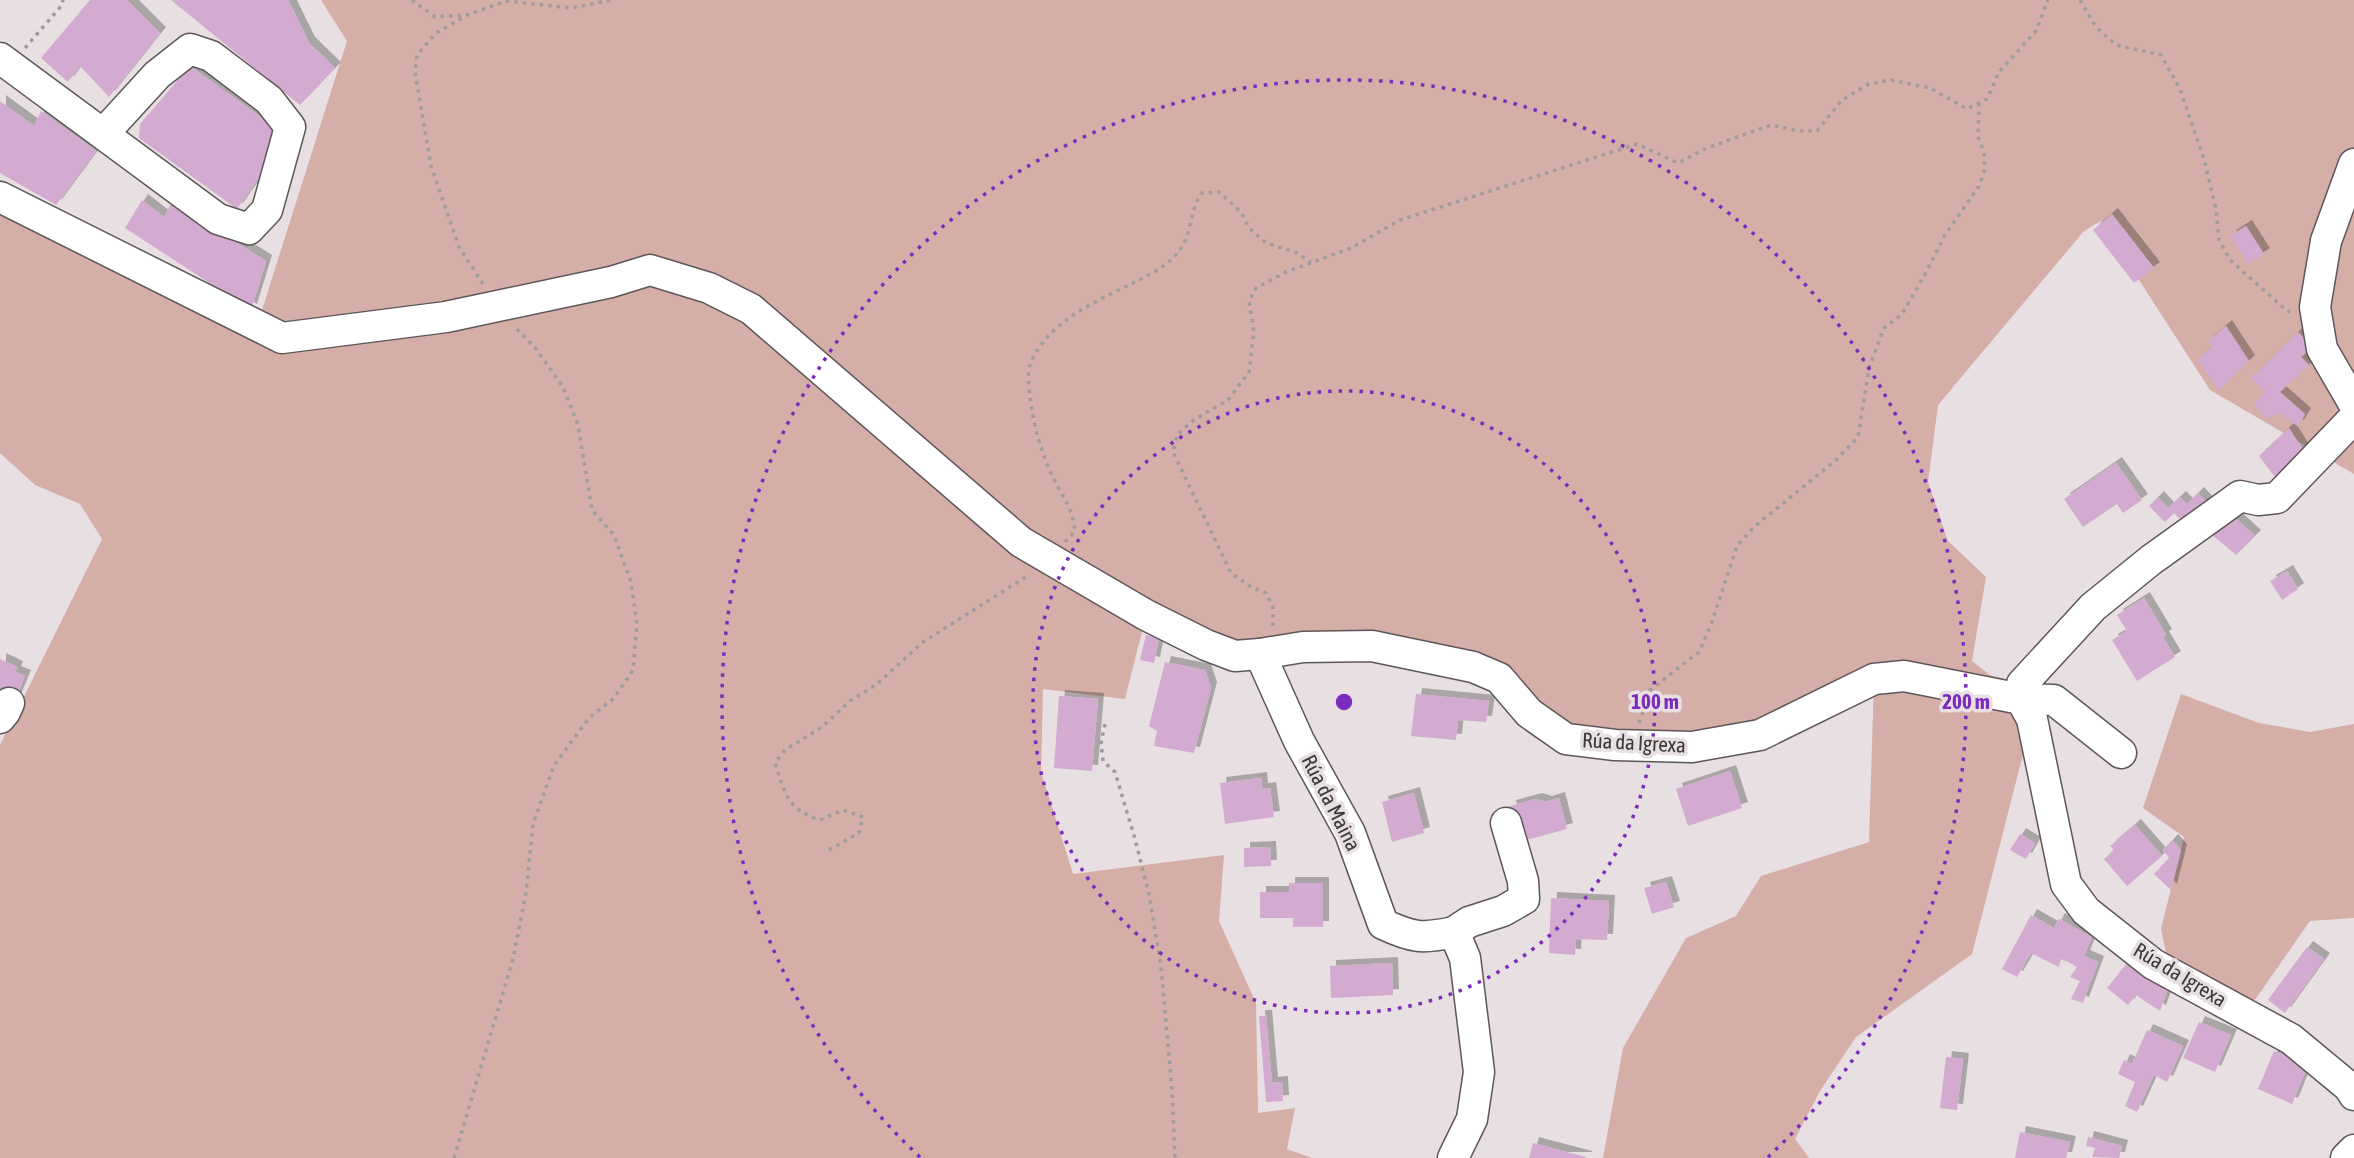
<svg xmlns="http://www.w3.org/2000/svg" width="2354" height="1158" viewBox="0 0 2354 1158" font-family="'Asap Condensed',sans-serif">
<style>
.green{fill:#d4aea7}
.building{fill:#d3abd0;filter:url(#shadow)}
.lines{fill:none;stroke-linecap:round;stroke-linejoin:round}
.minor-casing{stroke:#5e575a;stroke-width:33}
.path{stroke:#a09a9c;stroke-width:3.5;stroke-dasharray:3.5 5;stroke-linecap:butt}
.minor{stroke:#fff;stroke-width:30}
.ring{fill:none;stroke:#7b2cbf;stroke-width:3.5;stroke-dasharray:3.5 7}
.labels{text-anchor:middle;stroke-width:7;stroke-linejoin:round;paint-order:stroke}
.street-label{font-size:21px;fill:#3c393a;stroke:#e7dfe2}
.centre{fill:#7b2cbf;stroke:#e7dfe2;stroke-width:3.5}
.ring-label{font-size:21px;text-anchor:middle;font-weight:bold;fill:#7b2cbf;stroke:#e7dfe2;stroke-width:7;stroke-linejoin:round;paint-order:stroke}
</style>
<defs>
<filter id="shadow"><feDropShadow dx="6" dy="-6" stdDeviation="0" flood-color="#0004"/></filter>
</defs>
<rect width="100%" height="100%" fill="#e7dfe2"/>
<g class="green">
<polygon points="321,0 2354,0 2354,474 2210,390 2101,221 2084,231 1938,405 1928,482 1948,541 1986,577 1972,661 1990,675 2022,684 2032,719 1972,954 1856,1037 1820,1091 1795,1139 1809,1158 1603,1158 1623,1048 1686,938 1736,916 1761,876 1869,842 1874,680 1760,735 1566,739 1499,678 1372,646 1235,656 1146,616 1125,699 1043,689 1041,772 1073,874 1224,855 1219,921 1256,1003 1258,1113 1295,1108 1287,1149 1312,1158 0,1158 0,745 102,539 80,504 35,485 0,453 0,197 257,326 347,41"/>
<polygon points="2181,694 2259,723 2310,732 2354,724 2354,918 2310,921 2245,1014 2170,973 2161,929 2184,837 2143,808"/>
</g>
<g class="building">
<polygon points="90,0 127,0 160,33 109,97 80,66 68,82 41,58"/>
<polygon points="171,0 288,0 309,43 335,68 300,105"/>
<polygon points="190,66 273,126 274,156 237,209 139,138 140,124"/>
<polygon points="0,101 34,126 41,111 96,151 56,205 0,173"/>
<polygon points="142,200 164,217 172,202 266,261 251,310 125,228"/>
<polygon points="2112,214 2154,268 2134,283 2093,230"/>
<polygon points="2246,226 2264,254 2248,264 2230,236"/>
<polygon points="2226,326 2249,361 2219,390 2197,360 2212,346 2208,342"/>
<polygon points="2298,332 2312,347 2301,357 2309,365 2280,392 2305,414 2298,426 2279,413 2266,419 2254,404 2265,392 2251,378"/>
<polygon points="2289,428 2303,450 2281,485 2259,456"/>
<polygon points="2116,463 2142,500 2123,513 2117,504 2083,527 2064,499"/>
<polygon points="2198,493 2212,508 2186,525 2174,513 2165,522 2149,506 2158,497 2168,508 2180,497 2187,504"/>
<polygon points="2231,514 2255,536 2236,555 2211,534"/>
<polygon points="2287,571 2298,589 2282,600 2270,581"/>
<polygon points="2144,598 2166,635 2163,637 2175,657 2137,681 2112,640 2127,631 2117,615"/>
<polygon points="1146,635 1159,638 1154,663 1140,660"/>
<polygon points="0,659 17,667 15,672 25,676 15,700 0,709"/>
<polygon points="1165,662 1205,670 1211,688 1194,753 1154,746 1157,731 1149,726"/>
<polygon points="1416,694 1489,701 1486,722 1458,720 1456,740 1411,736"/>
<polygon points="1059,696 1098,699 1092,771 1054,768"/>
<polygon points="1730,771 1742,808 1688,826 1676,789"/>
<polygon points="1261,778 1262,789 1270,788 1274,817 1225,824 1220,783"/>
<polygon points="1414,793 1424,833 1392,842 1382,802"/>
<polygon points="1559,798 1567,829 1519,842 1510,806 1536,799 1546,802"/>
<polygon points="2135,825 2162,856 2127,886 2104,859 2114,850 2110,846"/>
<polygon points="2020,834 2035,843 2026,859 2010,850"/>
<polygon points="2172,840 2181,850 2171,890 2154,874 2169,858 2163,850"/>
<polygon points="1270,847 1271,866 1244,867 1244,848"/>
<polygon points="1666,882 1674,907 1652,914 1644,888"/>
<polygon points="1289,883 1323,883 1323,927 1293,927 1293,918 1260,918 1260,892 1289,892"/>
<polygon points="1551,898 1609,901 1607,940 1576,939 1575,955 1549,953"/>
<polygon points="2031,915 2054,928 2059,919 2092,937 2084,956 2098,962 2083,1003 2071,999 2080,981 2070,977 2077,967 2061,958 2059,967 2031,953 2017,977 2002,969"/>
<polygon points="2307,947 2324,959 2285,1013 2268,1000"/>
<polygon points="2132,957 2169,986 2160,1011 2136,995 2128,1005 2107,988"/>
<polygon points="1392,963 1393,995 1331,998 1330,966"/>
<polygon points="1259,1016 1266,1016 1272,1083 1282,1082 1283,1101 1266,1102"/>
<polygon points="2199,1022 2231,1035 2215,1072 2183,1058"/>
<polygon points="2147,1030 2183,1046 2167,1082 2154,1075 2137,1112 2125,1106 2135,1082 2118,1074 2124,1060 2132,1064"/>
<polygon points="2274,1051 2308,1065 2292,1104 2258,1089"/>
<polygon points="1946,1057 1963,1059 1957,1110 1940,1108"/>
<polygon points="2020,1132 2070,1142 2066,1158 2015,1158"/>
<polygon points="2088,1137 2122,1146 2119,1158 2092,1157 2095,1148 2086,1146"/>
<polygon points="1533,1143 1586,1157 1586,1158 1529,1158"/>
</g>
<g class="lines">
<g class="minor-casing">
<g id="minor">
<polyline points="0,58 218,219 249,229 267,210 290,127 269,100 211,56 190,49 157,75 103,134"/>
<polyline points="2354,164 2326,241 2315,307 2322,349 2354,404"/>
<polyline points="0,197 282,338 446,317 611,282 650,270 709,288 751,309 1021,542 1146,615 1206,645 1235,656 1260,654 1303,647 1372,646 1473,667 1499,678 1529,713 1566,739 1615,745 1692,747 1760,735 1874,679 1904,676 2021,699 2032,719 2066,884 2086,911 2153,964 2291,1039 2349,1087 2354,1095"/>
<path d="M 1260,654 L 1299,741 L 1350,833 L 1383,924 C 1413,938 1422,939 1454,932 L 1465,958 L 1479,1072 L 1472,1119 L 1453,1158"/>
<polyline points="0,718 5,712 9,703"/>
<polyline points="2121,753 2054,700 2021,699 2022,684 2093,607 2151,560 2240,496 2258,500 2277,498 2354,418"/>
<polyline points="1454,932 1469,922 1503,911 1524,899 1523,881 1506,823"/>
<polyline points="2346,1158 2354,1150"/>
</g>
</g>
<g class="path">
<polyline points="412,0 435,17 463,15"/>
<polyline points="2080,0 2096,27 2116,45 2161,55 2180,89 2204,159 2216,209 2219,240 2230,260 2286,310 2290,312"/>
<polyline points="25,48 62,5 63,0"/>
<polyline points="483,284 459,247 431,166 415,72 417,55 436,33 467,15 506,1 571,8 611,0"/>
<path d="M 1065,542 L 1075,531 C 1072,504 1061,496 1051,473 C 1040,448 1033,424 1030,396 C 1029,388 1027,373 1030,365 C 1048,319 1100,300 1141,279 C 1154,272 1170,264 1179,251 C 1193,233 1189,210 1202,193 L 1219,192 L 1241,212 L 1249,228 L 1266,243 L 1295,252 L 1311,262"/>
<polyline points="1273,626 1273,607 1266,593 1251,587 1231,573 1173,452 1177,435 1195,419 1228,400 1249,372 1254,332 1249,301 1256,288 1286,272 1351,248 1400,220 1637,144 1678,163 1707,148 1771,125 1799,131 1817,131 1842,100 1869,84 1891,80 1930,88 1967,109 1987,99 1999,72 2036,31 2048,0"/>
<polyline points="1639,723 1650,690 1699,652 1711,625 1737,546 1754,527 1836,460 1858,437 1869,368 1884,328 1902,314 1924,276 1945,235 1979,186 1985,169 1984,152 1978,137 1979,104"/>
<polyline points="1105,724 1101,743 1103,761 1115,772 1135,839 1149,894 1161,966 1172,1090 1175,1158"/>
<path d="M 829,850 L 859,833 L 863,817 L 843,810 L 820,820 C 787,809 785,794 775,763 L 785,750 L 822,727 L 850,701 L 877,684 L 923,642 L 1029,575"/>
<polyline points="454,1158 513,959 526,893 533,824 554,765 589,718 614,698 633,670 637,624 631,582 614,535 592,510 578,425 563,387 536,349 515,327"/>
</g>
<use href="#minor" class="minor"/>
</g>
<g class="ring">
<circle cx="1344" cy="702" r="311"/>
<path d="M920 1157A622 622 0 1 1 1768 1157"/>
</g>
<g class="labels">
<g class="street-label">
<text transform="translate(1634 743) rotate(3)" y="7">Rúa da Igrexa</text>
<text transform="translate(1331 803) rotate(63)" y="7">Rúa da Maina</text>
<text transform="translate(2180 975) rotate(31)" y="7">Rúa da Igrexa</text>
</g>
</g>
<circle cx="1344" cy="702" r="10" class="centre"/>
<g class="ring-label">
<text x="1655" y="709">100 m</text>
<text x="1966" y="709">200 m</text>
</g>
</svg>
